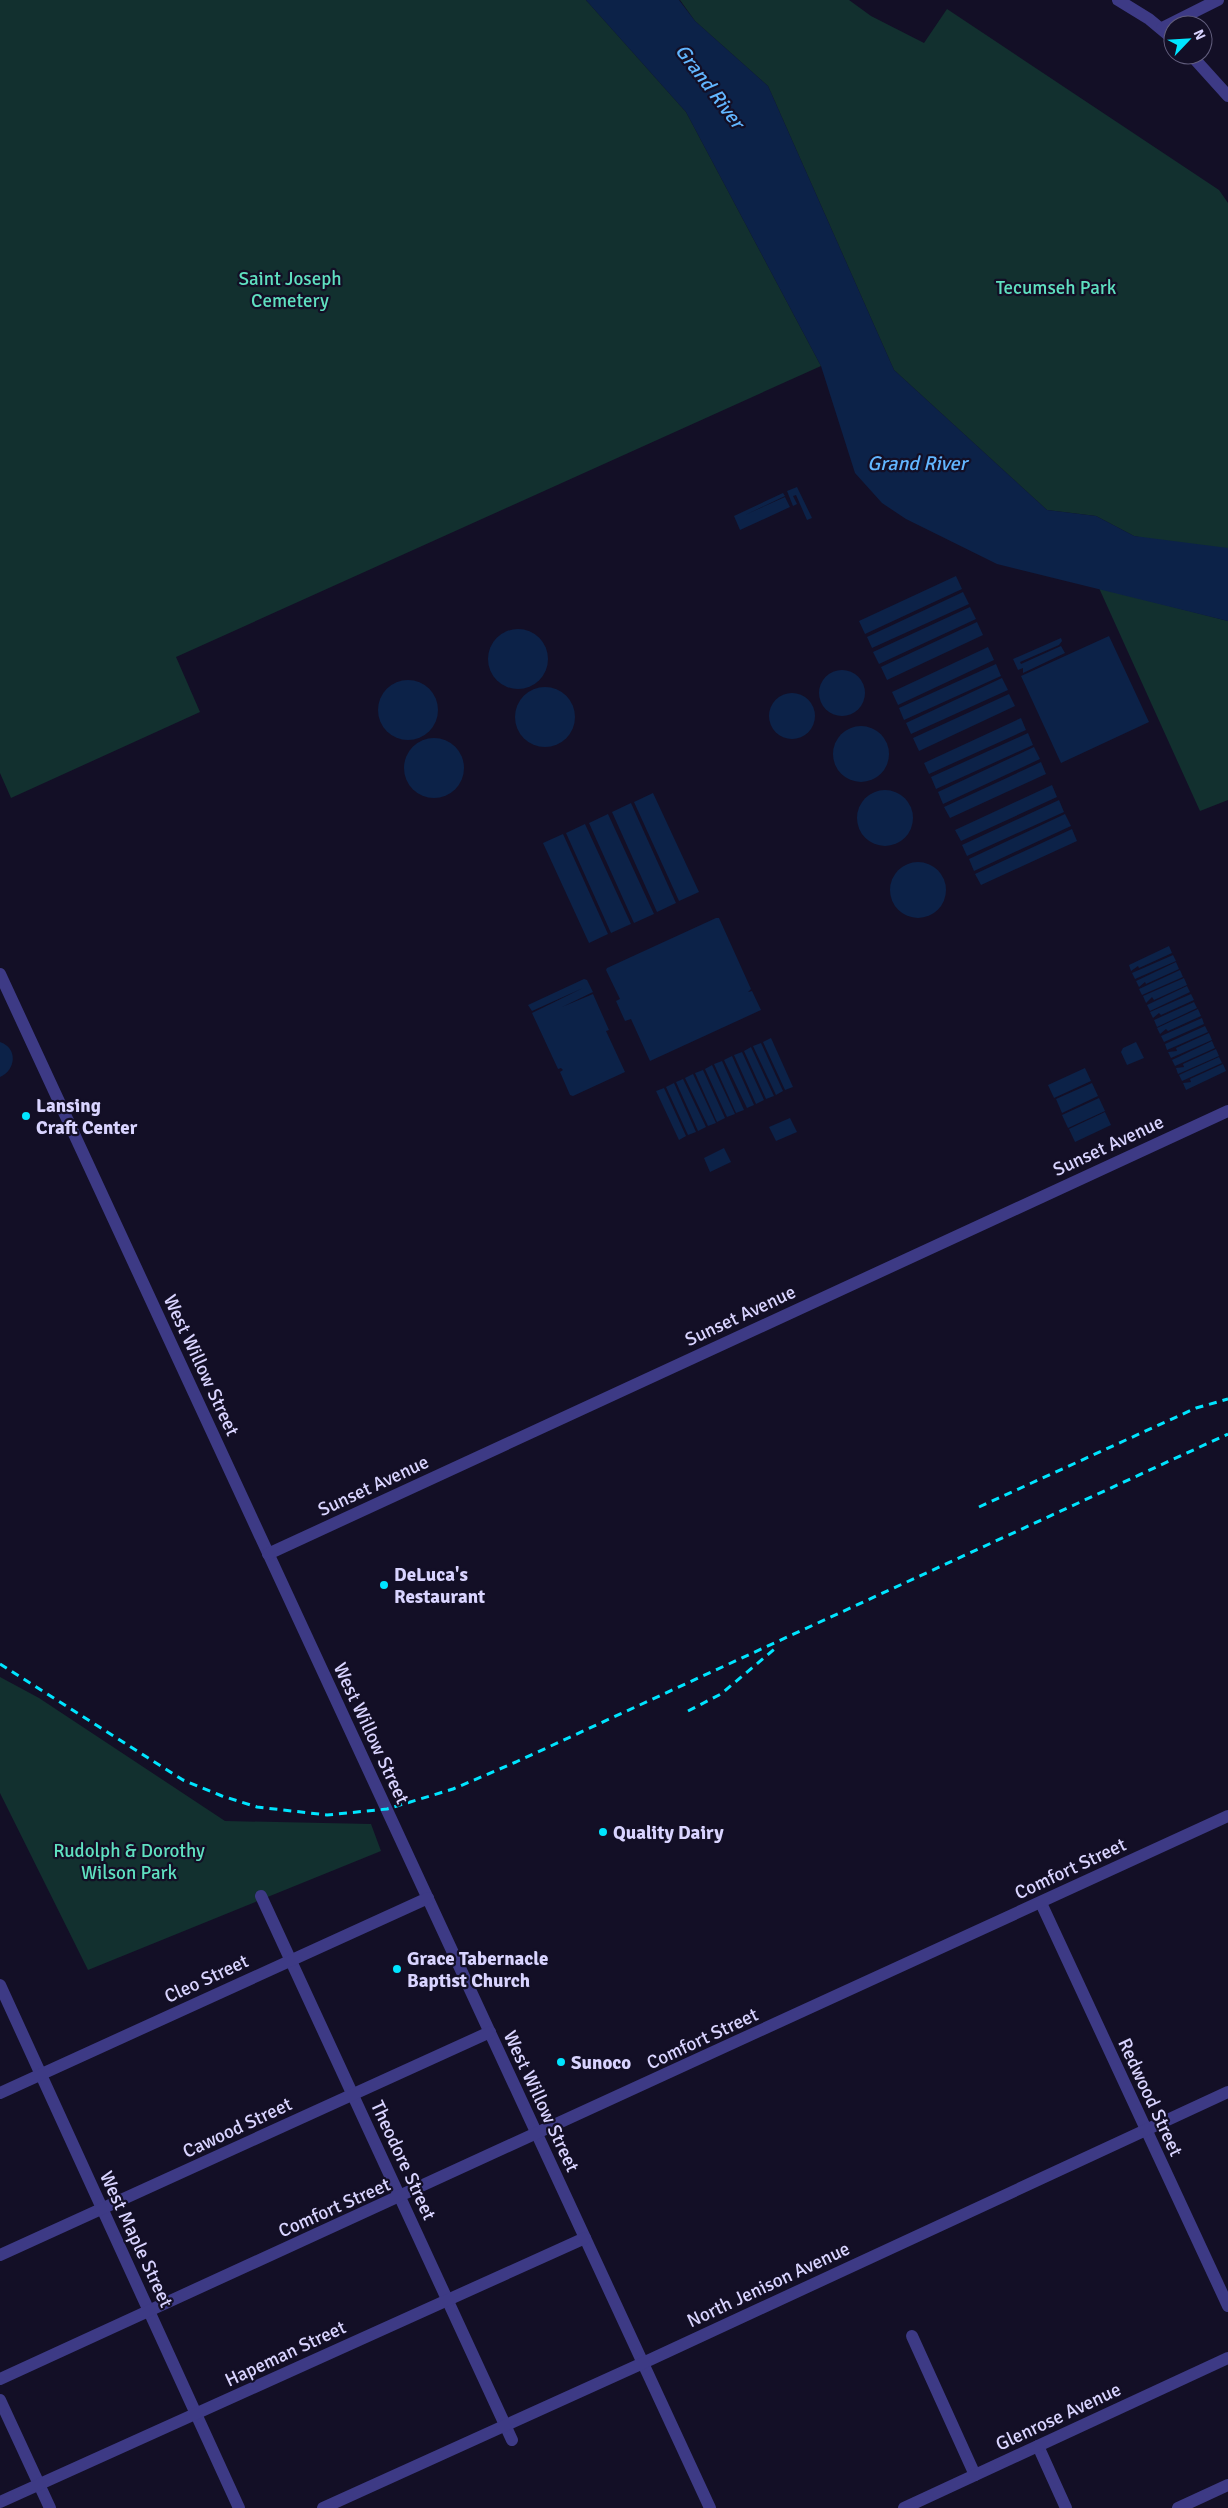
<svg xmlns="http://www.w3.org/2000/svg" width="1228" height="2508" viewBox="0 0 1228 2508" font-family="Signika,sans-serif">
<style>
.green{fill:#12302f}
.water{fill:#0c2248}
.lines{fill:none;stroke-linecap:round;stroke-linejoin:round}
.minor{stroke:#3d3a85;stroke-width:12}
.rail{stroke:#00e5ff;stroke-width:3;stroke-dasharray:8 6;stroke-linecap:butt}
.poi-dot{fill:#00e5ff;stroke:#130f26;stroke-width:2}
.labels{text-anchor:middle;stroke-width:4.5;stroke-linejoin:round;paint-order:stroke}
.park-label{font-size:19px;fill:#5fe0c0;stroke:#130f26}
.poi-label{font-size:19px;font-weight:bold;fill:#d9d4ff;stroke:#130f26;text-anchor:start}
.street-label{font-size:19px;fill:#d9d4ff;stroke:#130f26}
.water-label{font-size:20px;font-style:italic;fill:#62b6ff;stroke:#130f26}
</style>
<rect width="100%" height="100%" fill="#130f26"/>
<g class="green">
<polygon points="0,0 586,0 686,112 821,366 176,657 200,712 11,798 0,773"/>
<polygon points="680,0 849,0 871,16 924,43 947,9 1219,190 1228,203 1228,555 1134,536 1096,516 1047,510 894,370 768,86 695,21"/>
<polygon points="1099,588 1228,621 1228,800 1200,811"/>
<polygon points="0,1677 39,1698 225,1821 371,1824 381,1851 88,1970 0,1793"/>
</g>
<g class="water">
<polygon points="586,0 679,0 695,21 768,86 894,370 1047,510 1096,516 1134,536 1228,548 1228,621 997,564 906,519 882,503 855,473 821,366 686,112"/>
<polygon points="797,487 812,518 807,520 796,495 793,496 797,504 793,506 787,491"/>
<polygon points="783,493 785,496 745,515 785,497 790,507 740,530 734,516"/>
<polygon points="956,576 962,589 865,634 859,621"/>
<polygon points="963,592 969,604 872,648 867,637"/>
<polygon points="970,607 976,619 879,664 873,652"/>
<polygon points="977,622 983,635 887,680 881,667"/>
<circle cx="518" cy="659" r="30"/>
<polygon points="1109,636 1149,722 1061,763 1021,676"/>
<polygon points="1061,638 1062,641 1059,645 1020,662 1021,664 1061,646 1065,653 1023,673 1023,668 1018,670 1013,659"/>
<polygon points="988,647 994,660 898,705 892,692"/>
<polygon points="996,664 1001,676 904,720 899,708"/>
<circle cx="842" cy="693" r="23"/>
<polygon points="1002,678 1008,690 911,734 906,723"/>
<circle cx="408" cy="710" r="30"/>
<circle cx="545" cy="717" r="30"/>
<circle cx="792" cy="716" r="23"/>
<polygon points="1009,694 1015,706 919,751 913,738"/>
<polygon points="1021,718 1026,730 929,774 924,763"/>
<circle cx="861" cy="754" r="28"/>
<polygon points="1028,733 1033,745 936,789 931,777"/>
<circle cx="434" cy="768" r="30"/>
<polygon points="1034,747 1040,759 943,804 938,792"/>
<polygon points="1041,762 1046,774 950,818 944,807"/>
<polygon points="1052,785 1057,797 961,841 955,830"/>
<circle cx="885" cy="818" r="28"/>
<polygon points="653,793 699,892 679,901 634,802"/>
<polygon points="1059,800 1064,812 967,856 962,845"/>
<polygon points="631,803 676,903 657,912 612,812"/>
<polygon points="608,814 654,914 634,923 589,823"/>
<polygon points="1065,814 1071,826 974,871 969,859"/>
<polygon points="585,824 631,924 611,933 566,833"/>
<polygon points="1072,829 1077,841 981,885 975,874"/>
<polygon points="563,834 608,934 589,943 543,843"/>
<circle cx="918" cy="890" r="28"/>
<polygon points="716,918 719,918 751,989 748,992 752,991 761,1010 650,1061 631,1019 625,1021 616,1001 620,999 606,970 607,968"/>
<polygon points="1169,946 1172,953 1139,968 1138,966 1131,971 1129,965"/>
<polygon points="1173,955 1176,961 1135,979 1132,973"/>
<polygon points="1176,962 1179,969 1146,984 1145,982 1139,987 1136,981"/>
<polygon points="1180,970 1183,977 1142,995 1139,989"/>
<polygon points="1184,978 1187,985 1154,1000 1152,997 1146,1003 1143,996"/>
<polygon points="584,979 587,980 593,992 562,1007 593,994 609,1030 606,1031 625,1072 573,1096 570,1095 560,1072 563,1070 561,1068 558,1069 532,1013 583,988 532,1011 528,1005"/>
<polygon points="1187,986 1190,992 1150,1011 1147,1005"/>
<polygon points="1191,994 1194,1000 1161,1015 1159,1013 1153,1018 1150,1012"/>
<polygon points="1194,1002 1197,1008 1157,1027 1154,1020"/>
<polygon points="1198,1009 1201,1016 1168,1031 1166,1029 1160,1034 1157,1028"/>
<polygon points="1202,1018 1204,1024 1164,1042 1161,1036"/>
<polygon points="1205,1026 1208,1032 1167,1050 1165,1044"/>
<polygon points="1209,1033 1212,1040 1171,1058 1168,1052 1177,1051 1176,1048"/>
<polygon points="771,1038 793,1087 785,1090 763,1042"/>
<polygon points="1212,1041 1215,1048 1175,1066 1172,1060"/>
<path d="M 0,1042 C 18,1048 16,1070 0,1077 Z"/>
<polygon points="1136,1042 1144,1058 1127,1065 1121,1052 1123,1048"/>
<polygon points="761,1043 783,1091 776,1095 753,1046"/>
<polygon points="751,1047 774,1096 766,1099 744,1051"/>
<polygon points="1216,1049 1219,1056 1178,1074 1176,1068 1184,1067 1183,1064"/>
<polygon points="742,1052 764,1100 756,1104 734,1055"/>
<polygon points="732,1056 754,1105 747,1108 724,1060"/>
<polygon points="1219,1057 1222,1063 1182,1081 1179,1075"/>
<polygon points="722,1061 744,1110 736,1113 714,1064"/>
<polygon points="1223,1064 1226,1071 1186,1090 1183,1083 1191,1082 1190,1079"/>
<polygon points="712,1065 735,1114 727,1117 705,1069"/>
<polygon points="1085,1068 1091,1081 1054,1098 1048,1085"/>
<polygon points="703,1070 725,1118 717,1122 695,1073"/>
<polygon points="693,1074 716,1123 708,1126 685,1078"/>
<polygon points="683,1079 706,1127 698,1131 676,1082"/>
<polygon points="674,1083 696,1132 688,1135 666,1087"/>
<polygon points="1092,1083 1098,1096 1062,1113 1056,1099"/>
<polygon points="664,1088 686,1136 679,1140 656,1091"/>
<polygon points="1099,1098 1105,1111 1068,1128 1062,1115"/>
<polygon points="1105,1112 1111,1125 1075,1142 1069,1129"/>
<polygon points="790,1118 797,1132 776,1141 769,1127"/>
<polygon points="724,1148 731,1162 710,1172 704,1158"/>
</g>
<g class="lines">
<g class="minor">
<polyline points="1118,0 1149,19 1173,39"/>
<polyline points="1162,28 1218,0"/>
<polyline points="1191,55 1228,96"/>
<polyline points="0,974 710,2508"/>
<polyline points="268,1554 1228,1111"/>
<polyline points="261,1896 512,2440"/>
<polyline points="1041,1903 1228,2306"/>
<polyline points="0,1985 239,2508"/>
<polyline points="0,2093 428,1898"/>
<polyline points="0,2255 490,2032"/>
<polyline points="912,2336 975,2475"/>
<polyline points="0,2379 1228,1816"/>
<polyline points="0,2400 50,2508"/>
<polyline points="1038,2446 1066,2508"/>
<polyline points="0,2502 585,2238"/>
<polyline points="323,2508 643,2363 1228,2092"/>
<polyline points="904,2508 1228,2358"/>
<polyline points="1178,2508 1228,2485"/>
</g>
<g class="rail">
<polyline points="979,1507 1196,1408 1228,1399"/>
<polyline points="0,1664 183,1780 222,1796 257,1807 327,1815 387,1809 453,1789 516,1762 1228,1434"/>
<polyline points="688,1711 721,1694 777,1647"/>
</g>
</g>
<g class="poi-dot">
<circle cx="26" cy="1116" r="5"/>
<circle cx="384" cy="1585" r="5"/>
<circle cx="603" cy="1832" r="5"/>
<circle cx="397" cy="1969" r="5"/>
<circle cx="561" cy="2062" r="5"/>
</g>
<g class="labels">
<g class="park-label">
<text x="290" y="285">Saint Joseph<tspan x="290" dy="22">Cemetery</tspan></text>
<text x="1056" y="294">Tecumseh Park</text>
<text x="129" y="1857">Rudolph &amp; Dorothy<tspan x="129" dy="22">Wilson Park</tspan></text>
</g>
<g class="poi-label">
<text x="36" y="1112">Lansing<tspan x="36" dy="22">Craft Center</tspan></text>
<text x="394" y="1581">DeLuca's<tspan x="394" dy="22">Restaurant</tspan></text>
<text x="613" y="1839">Quality Dairy</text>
<text x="407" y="1965">Grace Tabernacle<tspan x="407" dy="22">Baptist Church</tspan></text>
<text x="571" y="2069">Sunoco</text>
</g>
<g class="street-label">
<text transform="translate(1108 1145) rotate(-25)" y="7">Sunset Avenue</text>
<text transform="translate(740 1315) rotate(-25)" y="7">Sunset Avenue</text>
<text transform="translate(202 1365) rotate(65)" y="7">West Willow Street</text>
<text transform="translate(373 1485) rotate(-25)" y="7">Sunset Avenue</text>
<text transform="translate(372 1733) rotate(65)" y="7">West Willow Street</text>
<text transform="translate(1070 1868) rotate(-25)" y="7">Comfort Street</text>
<text transform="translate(206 1978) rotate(-25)" y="7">Cleo Street</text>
<text transform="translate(702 2038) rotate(-25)" y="7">Comfort Street</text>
<text transform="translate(1151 2097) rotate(65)" y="7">Redwood Street</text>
<text transform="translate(542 2101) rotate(65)" y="7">West Willow Street</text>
<text transform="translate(237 2127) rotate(-25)" y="7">Cawood Street</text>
<text transform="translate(404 2160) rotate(65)" y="7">Theodore Street</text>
<text transform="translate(334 2207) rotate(-24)" y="7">Comfort Street</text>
<text transform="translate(137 2239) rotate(65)" y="7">West Maple Street</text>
<text transform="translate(768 2284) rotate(-25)" y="7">North Jenison Avenue</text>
<text transform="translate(285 2353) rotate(-25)" y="7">Hapeman Street</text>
<text transform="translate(1058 2416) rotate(-25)" y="7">Glenrose Avenue</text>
</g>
<g class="water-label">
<text transform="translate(710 86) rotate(53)" y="7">Grand River</text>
<text x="917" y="470">Grand River</text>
</g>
</g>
<g transform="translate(1188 40) rotate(65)"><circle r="24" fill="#130f26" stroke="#625e7d"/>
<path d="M0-4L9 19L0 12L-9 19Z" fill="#00e5ff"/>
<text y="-8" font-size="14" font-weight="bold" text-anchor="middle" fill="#d9d4ff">N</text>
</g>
</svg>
